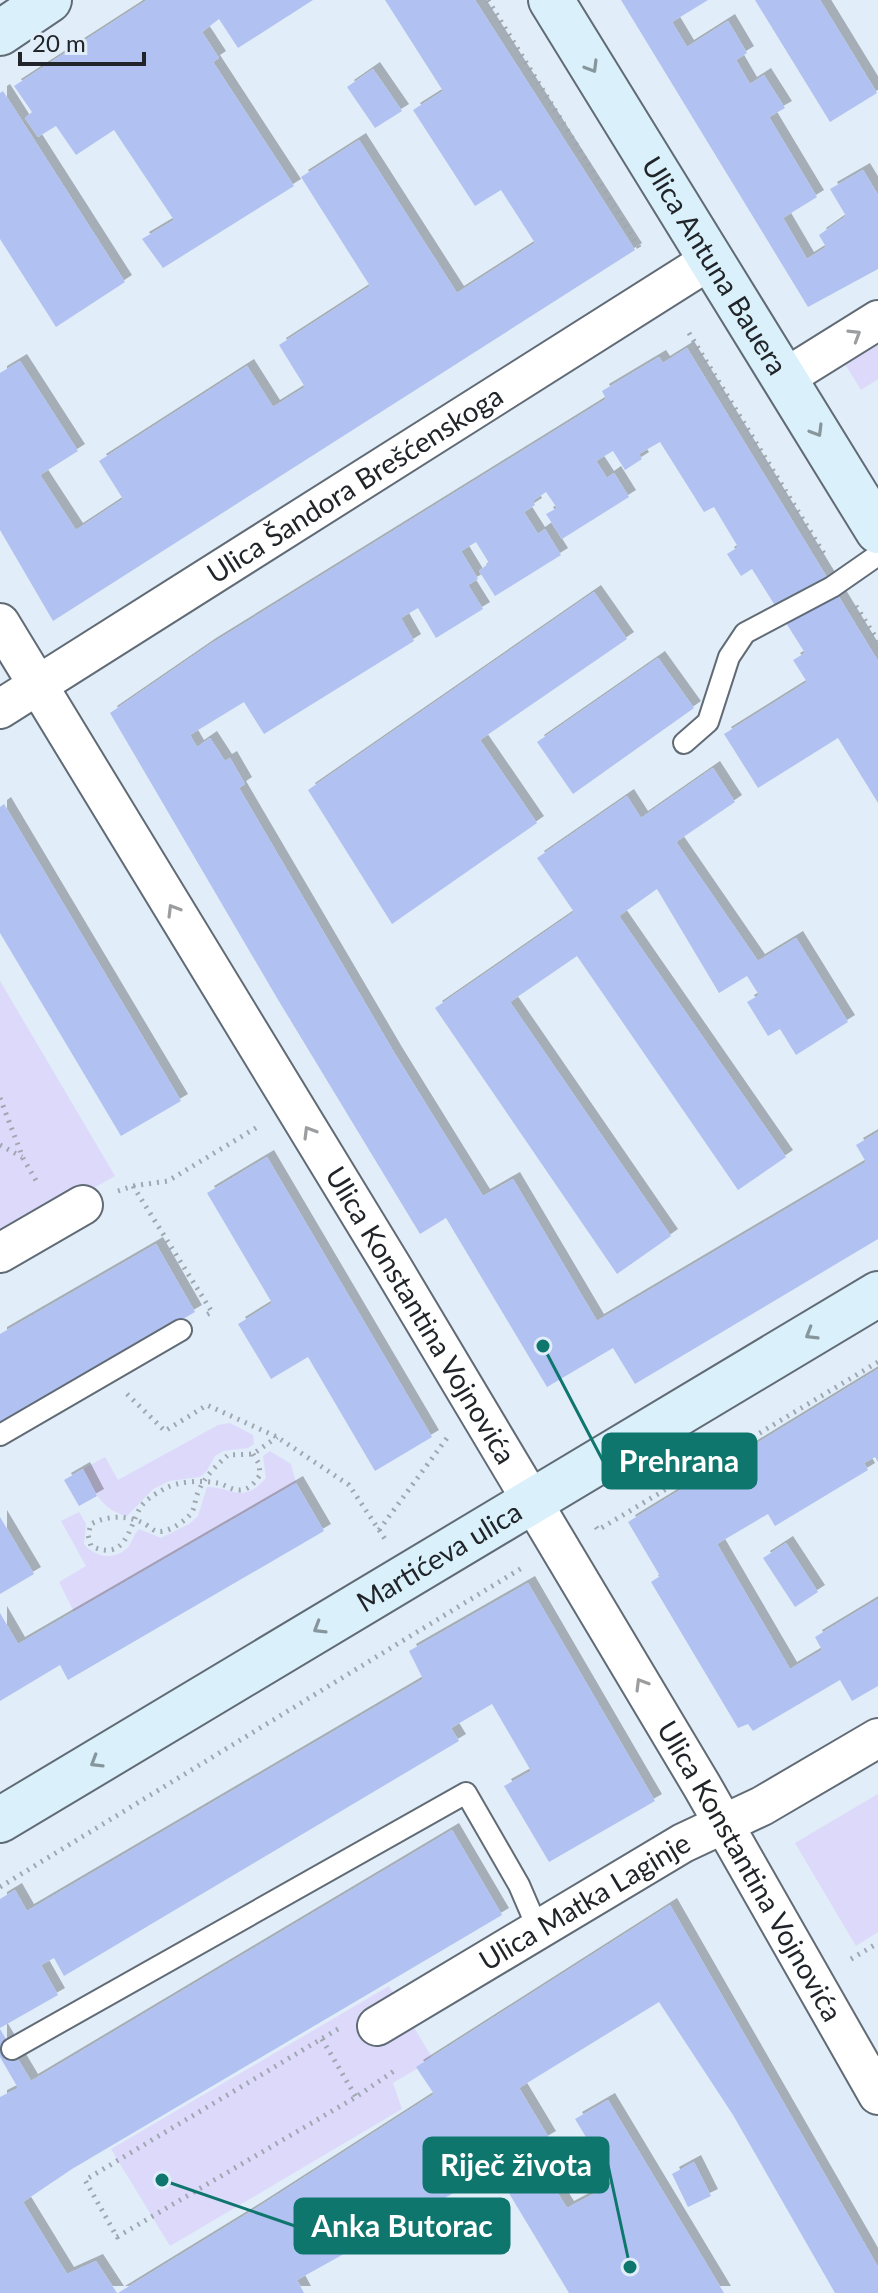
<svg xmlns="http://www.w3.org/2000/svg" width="878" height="2293" viewBox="0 0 878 2293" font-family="Lato,sans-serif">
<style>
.green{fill:#ddd9fa}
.building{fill:#b1c2f2;filter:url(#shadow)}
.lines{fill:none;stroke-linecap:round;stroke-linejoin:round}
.lane-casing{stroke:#616b75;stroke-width:24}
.street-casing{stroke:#616b75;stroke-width:42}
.secondary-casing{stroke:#616b75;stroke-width:48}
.path{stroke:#9fa8b1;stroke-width:5;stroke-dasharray:2 6;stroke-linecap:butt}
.lane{stroke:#fff;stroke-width:20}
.street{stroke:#fff;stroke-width:38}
.secondary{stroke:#daf1fb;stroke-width:44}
.oneway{stroke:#87959c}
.oneway2{stroke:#9b9d9f}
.labels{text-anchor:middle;stroke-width:7;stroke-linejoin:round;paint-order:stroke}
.street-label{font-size:28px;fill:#212529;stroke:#e1edf8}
.leader{fill:none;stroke:#0f766e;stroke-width:3}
.callout-dot{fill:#0f766e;stroke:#e1edf8;stroke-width:3}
.callout{fill:#0f766e;stroke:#0f766e;stroke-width:3}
.callout-label{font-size:30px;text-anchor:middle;font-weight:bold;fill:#fff}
</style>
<defs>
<filter id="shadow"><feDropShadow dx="7" dy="-7" stdDeviation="0" flood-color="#0004"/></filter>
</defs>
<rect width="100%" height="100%" fill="#e1edf8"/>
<g class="green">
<polygon points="878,343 878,379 861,390 845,364"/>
<polygon points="0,981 115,1176 0,1240"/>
<path d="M 230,1423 L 253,1435 L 254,1444 L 248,1448 L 223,1451 L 215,1456 L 206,1472 L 200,1477 L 169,1481 L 153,1489 L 127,1516 C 101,1510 94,1490 83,1469 L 105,1457 L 118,1480 L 218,1425 Z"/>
<path d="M 270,1451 L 291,1464 L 296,1483 L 74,1612 L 59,1582 L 86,1566 L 61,1521 L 79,1512 L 86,1524 L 84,1544 C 94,1556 111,1561 125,1550 C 132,1545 133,1535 139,1529 L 161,1538 L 189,1524 L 198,1516 L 207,1487 C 232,1487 243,1505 266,1478 L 263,1456 Z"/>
<polygon points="878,1794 878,1932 856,1946 795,1843"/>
<polygon points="389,1986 433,2059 393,2083 402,2109 170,2246 111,2149"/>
</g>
<g class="building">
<polygon points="147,0 313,0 238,48 219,19 202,32 219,58 213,62 294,186 163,268 142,239 174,220 114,130 76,155 56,126 38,137 25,118 32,112 14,86"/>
<polygon points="385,0 475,0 635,250 53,621 0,530 0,373 20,361 78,451 40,475 76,530 123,499 99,461 247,366 273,407 305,387 279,345 370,286 301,177 359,140 457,293 535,243 501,190 475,206 413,110 443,91"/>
<polygon points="621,0 708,0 672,22 687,47 728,21 747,53 736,60 750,84 764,75 785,108 769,117 817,197 783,218 807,259 826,247 819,235 846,216 830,189 863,170 878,195 878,269 808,307"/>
<polygon points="755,0 820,0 877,93 830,122"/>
<polygon points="373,69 402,111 375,128 347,87"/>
<polygon points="3,91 125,282 56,327 0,239 0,93"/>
<polygon points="687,348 878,661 878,803 838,738 758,788 724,734 807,682 793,660 805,653 752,569 741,576 727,554 738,547 714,507 704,512 660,442 639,454 642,459 625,470 613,451 596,461 607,478 614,473 629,497 562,539 546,514 557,508 546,492 533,501 535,505 524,512 538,534 545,529 561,555 495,596 479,571 489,563 476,542 461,551 478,579 468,585 483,609 436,638 418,608 401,618 414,641 264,734 244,702 190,735 197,747 210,738 225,761 230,758 245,784 239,788 395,1054 483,1196 513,1179 597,1321 866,1162 856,1145 878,1132 878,1239 635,1384 613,1348 547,1387 446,1218 420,1234 277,998 110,713 209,645 606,399 602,391 659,357 663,363"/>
<polygon points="594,592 627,639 480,740 537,823 392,924 308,790"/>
<polygon points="658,658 694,708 573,794 537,742"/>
<polygon points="713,768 735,802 676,842 758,961 796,938 848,1022 796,1055 780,1029 768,1036 747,1002 759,995 747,976 719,993 657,889 619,916 786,1157 738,1190 577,956 510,1002 671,1236 617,1274 435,1008 574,912 537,858 627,796 641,818"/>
<polygon points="4,804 181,1101 121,1136 0,933 0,807"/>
<polygon points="267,1157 432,1437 375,1471 308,1357 271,1379 238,1324 272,1303 207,1193"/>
<polygon points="156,1244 195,1312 0,1424 0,1334"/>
<polygon points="878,1369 878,1462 875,1457 864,1463 868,1470 775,1526 768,1514 717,1544 790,1669 822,1650 815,1637 878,1599 878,1686 852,1701 840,1680 753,1731 748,1724 738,1728 651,1582 660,1576 628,1522"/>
<polygon points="83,1469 97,1496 79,1506 64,1480"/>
<polygon points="296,1483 324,1531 68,1680 60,1665 0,1701 0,1613 18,1644"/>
<polygon points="0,1517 34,1574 0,1594"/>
<polygon points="786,1543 818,1592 795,1607 763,1558"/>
<polygon points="528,1583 655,1801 549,1862 504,1786 531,1771 492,1704 451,1728 459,1741 64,1976 54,1958 41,1965 58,1995 0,2028 0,1899 15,1890 27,1911 423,1679 409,1651"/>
<polygon points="452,1830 502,1915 72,2169 23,2202 67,2274 96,2261 117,2293 0,2293 0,2097 18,2088 0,2057 0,2029 31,2081"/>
<polygon points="670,1905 878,2267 878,2293 835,2293 733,2115 659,2002 519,2088 549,2138 530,2149 567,2208 614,2183 575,2119 608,2100 724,2293 569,2293 495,2170 297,2280 304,2293 118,2293 255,2209 434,2094 416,2067"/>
<polygon points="694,2162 711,2196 688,2207 672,2174"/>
</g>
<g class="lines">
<g class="lane-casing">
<g id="lane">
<polyline points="684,743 708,722 729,657 745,633 832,587 878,555"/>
<polyline points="0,1435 181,1330"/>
<polyline points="12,2049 466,1793 519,1885 538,1929"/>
</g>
</g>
<g class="street-casing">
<g id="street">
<polyline points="785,378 878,320"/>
<path id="s1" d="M 0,623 L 394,1270 L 702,1786 L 878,2095"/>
<path id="s2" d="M 0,709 L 710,260"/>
<polyline points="0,1253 83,1205"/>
<path id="s3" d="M 377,2026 L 683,1843 L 762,1806 L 878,1738"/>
</g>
</g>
<g class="secondary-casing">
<g id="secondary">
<path id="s4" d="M 551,0 L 878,531"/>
<polyline points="0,33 49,0"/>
<path id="s5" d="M 0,1820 L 878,1294"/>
</g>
</g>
<g class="path">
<polyline points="488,0 640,249"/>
<polyline points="689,333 826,557"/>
<polyline points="856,606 878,641"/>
<polyline points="0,1098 23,1158 38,1184"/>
<polyline points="0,1145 22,1157"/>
<polyline points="133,1186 212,1312 206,1315"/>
<polyline points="118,1191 133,1186 168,1181 259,1126"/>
<polyline points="127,1394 165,1431 207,1405 277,1437 349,1485 385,1539"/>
<path d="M 253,1454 L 259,1464 L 260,1475 C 255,1482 250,1489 241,1490 C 233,1491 226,1485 218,1483 C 201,1480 178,1481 164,1489 C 155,1494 145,1500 140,1508 C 128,1530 125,1562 91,1546 L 88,1535 L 91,1524 C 108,1515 128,1515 145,1524 C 147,1525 154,1531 156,1531 C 163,1533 173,1528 179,1524 C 200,1510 191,1505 200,1488 C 206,1475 218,1464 228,1455 L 253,1454 L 277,1437"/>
<polyline points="596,1527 598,1530 878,1362"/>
<polyline points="379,1530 447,1438"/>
<polyline points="0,1887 525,1566"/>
<polyline points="851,1959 878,1943"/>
<polyline points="338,2029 85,2180 117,2237 356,2097 397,2069"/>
<polyline points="322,2039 356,2097"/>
</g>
<use href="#lane" class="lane"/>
<use href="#street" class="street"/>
<use href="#secondary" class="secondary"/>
</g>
<defs><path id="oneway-chevron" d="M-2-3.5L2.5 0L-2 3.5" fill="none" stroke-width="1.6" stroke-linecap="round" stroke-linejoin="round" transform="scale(2)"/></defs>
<g class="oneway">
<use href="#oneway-chevron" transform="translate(592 67) rotate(59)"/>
<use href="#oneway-chevron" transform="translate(817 431) rotate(59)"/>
<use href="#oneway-chevron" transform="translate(811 1334) rotate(149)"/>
<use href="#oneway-chevron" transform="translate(319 1628) rotate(149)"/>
<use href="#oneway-chevron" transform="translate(96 1762) rotate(149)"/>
</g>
<g class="oneway2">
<use href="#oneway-chevron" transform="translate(855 335) rotate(-32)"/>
<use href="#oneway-chevron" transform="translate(173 910) rotate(-121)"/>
<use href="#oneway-chevron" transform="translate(309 1132) rotate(-121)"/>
<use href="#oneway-chevron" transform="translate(641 1684) rotate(-121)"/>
</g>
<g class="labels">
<g class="street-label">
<text dy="10" stroke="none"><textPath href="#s4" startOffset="312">Ulica Antuna Bauera</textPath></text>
<text dy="10" stroke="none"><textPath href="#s2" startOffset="420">Ulica Šandora Brešćenskoga</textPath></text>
<text dy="10" stroke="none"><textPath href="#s1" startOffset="810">Ulica Konstantina Vojnovića</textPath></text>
<text dy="10" stroke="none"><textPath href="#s5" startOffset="512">Martićeva ulica</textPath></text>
<text dy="10" stroke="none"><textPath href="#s1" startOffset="1456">Ulica Konstantina Vojnovića</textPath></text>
<text dy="10" stroke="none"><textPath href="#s3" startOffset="242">Ulica Matka Laginje</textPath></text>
</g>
</g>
<path class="leader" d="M543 1346L603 1461M630 2267L608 2165M162 2180L295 2226"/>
<g class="callout-dot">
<circle cx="543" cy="1346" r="8"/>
<circle cx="630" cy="2267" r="8"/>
<circle cx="162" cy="2180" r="8"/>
</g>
<g class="callout">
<rect x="603" y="1434" width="153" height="54" rx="8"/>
<rect x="424" y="2138" width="184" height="54" rx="8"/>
<rect x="295" y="2199" width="214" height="54" rx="8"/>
</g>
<g class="callout-label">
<text x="679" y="1472">Prehrana</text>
<text x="516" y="2176">Riječ života</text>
<text x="402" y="2237">Anka Butorac</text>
</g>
<path d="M20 52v12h124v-12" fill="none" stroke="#212529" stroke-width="4"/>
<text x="32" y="52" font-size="24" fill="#212529" stroke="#e1edf8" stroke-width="6" paint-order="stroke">20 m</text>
</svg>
